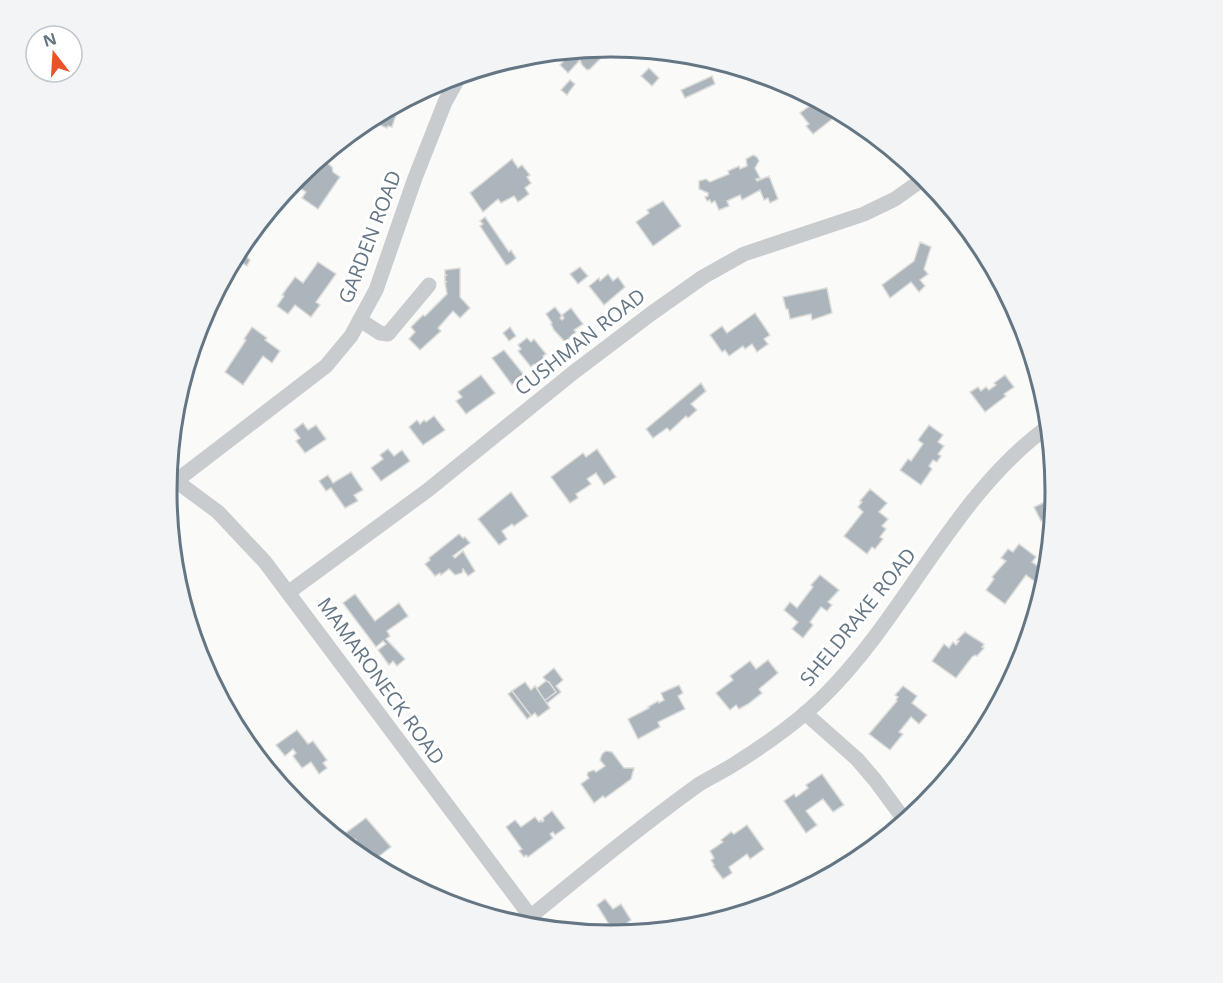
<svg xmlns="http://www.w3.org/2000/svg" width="1223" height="983" viewBox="0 0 1223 983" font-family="'Open Sans',sans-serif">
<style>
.building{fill:#acb5bb;stroke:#dcdcda;stroke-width:1.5}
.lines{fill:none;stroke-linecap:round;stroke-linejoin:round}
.minor{stroke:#c8cccf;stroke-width:15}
.labels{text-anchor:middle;stroke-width:6;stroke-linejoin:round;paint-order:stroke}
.street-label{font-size:20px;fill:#647684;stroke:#fff}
.rim{fill:none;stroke:#647684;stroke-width:3}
</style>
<rect width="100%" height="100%" fill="#fafaf8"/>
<g class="building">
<polygon points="602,47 596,55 600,59 590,69 587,70 582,65 580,60 568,73 560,65 571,53 568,51"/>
<polygon points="649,68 659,78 652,86 641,76"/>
<polygon points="712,76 715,84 685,98 681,90"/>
<polygon points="570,80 575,84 567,95 561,90"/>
<polygon points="814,97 841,112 813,134 806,126 809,124 800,113 815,102 812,98"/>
<polygon points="395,105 391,114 396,115 392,127 388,126 387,128 367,120"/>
<polygon points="753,155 757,157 759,161 755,168 760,178 756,179 757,181 769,176 778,199 770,203 768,198 764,200 760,190 742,200 740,195 727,201 729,206 719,210 715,201 711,203 710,200 707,201 705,197 708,196 708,193 699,189 699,181 706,179 710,182 729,174 728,171 739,166 740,169 747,166 746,159"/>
<polygon points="319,159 324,165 326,162 332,167 333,172 340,177 318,209 302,198 306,192 292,183"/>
<polygon points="512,159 518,168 522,165 530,175 527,177 531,183 525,188 529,194 518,202 514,196 501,203 498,199 483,212 470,193"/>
<polygon points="663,201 681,226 653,246 636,222 649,213 647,210"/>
<polygon points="485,217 509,252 511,250 516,258 509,264 506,265 480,226 483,224 480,221"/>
<polygon points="920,242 931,247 924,269 928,274 920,280 925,286 919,292 911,282 890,298 882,285 914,261"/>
<polygon points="239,250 250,260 247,266 234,258"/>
<polygon points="318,262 336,274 316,302 320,305 311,317 295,305 288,314 277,306 284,296 282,295 295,277 303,283"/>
<polygon points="580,267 588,276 578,284 570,274"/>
<polygon points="460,268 460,297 470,308 460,318 453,311 438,328 441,331 420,350 409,339 415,332 411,327 423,315 425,316 447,294 445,282 447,282 445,281 445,276 447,275 445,275 445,270"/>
<polygon points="608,274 613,281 618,277 625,287 604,305 589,286 599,278 600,281"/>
<polygon points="827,288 832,313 812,320 811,314 790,319 788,309 786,309 783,297"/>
<polygon points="555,307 562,316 560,318 562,320 564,318 562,315 571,308 583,324 574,330 576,332 565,342 554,330 551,324 552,323 546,314"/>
<polygon points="755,313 770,335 764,339 768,344 757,352 752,344 745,349 743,346 729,356 725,350 722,352 710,335 722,326 727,333"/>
<polygon points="252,327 267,338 265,340 280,351 272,363 263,356 243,385 225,372 246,340 244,339"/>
<polygon points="510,327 516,336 509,341 503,333"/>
<polygon points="527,338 531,342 534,339 546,354 543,356 546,359 537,367 534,364 531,367 518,351 521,349 518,345"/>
<polygon points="504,350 524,375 512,385 492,358"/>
<polygon points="481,375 495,393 466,414 456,401 462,397 458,392"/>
<polygon points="1005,375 1014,387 1004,394 1006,396 985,412 970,392 978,387 981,391 986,387 989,390 996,385 994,383"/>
<polygon points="701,383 706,391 691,404 697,410 688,418 686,416 670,431 667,428 653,438 646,429"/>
<polygon points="434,416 445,430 423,445 409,427 417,420 420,424 424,420 426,422"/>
<polygon points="303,423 308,430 316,425 326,439 305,453 296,441 300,438 294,430"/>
<polygon points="929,425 943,435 938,442 944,446 938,454 941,456 937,462 933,460 929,466 932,469 921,485 900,470 908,459 911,461 923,444 918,440"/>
<polygon points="388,449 394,456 402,450 410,461 381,481 371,468 383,459 380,455"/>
<polygon points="597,449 616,477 604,485 596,473 587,479 591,484 576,494 578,498 570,503 551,477 583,453 586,457"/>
<polygon points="351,472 363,490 354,495 358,501 345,508 331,488 326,491 319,481 328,475 333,483"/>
<polygon points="870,489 887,503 879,512 888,519 882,526 886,529 880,537 883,539 875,549 872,547 867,554 844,536 863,512 858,507 862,502 860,501"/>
<polygon points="511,492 528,516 514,526 512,524 502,531 507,539 499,545 478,519"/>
<polygon points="1054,498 1056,500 1054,515 1041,521 1034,507"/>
<polygon points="459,534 463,538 465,537 470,543 453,556 455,558 463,551 475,571 468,576 463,569 462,573 455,575 449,569 441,575 440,573 435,576 425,564 430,560 429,558"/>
<polygon points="1019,544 1036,557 1032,562 1042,569 1034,581 1026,575 1005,604 986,590 994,579 992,577 1006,561 1001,558 1008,549 1013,552"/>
<polygon points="820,575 839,590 828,602 832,605 827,611 821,607 810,622 813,625 803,638 792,629 798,622 784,610 790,602 797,608 813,587 811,585"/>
<polygon points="355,594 375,621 399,603 408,616 387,631 390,636 386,639 405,659 397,666 393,661 389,665 378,650 386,644 383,641 376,647 343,603"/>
<polygon points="965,632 984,644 982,647 984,648 977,656 975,655 972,657 956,678 932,661 944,644 949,648 953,642 956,645 959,641 957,640"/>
<polygon points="768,660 778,673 759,689 762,693 748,704 739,709 736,705 730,710 716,693 733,680 730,676 750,661 756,669"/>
<polygon points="554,668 563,680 556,686 561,692 546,704 544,701 556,692 543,677"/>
<polygon points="546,681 549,682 556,692 544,701 537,688"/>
<polygon points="525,682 531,690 535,686 550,708 538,717 535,713 531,716 512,691"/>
<polygon points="679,685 683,693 678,696 685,709 658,722 660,727 638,739 628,719 649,708 648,707 658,701 659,703 664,700 661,693"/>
<polygon points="903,686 917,696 912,703 927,715 919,724 911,717 899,732 903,734 890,750 869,734 897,701 896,700 898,697 895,695"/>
<polygon points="512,691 531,716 527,719 508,694"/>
<polygon points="297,730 308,744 313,741 327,760 323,763 327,768 319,774 311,762 302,768 293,756 296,753 293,749 285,756 276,745"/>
<polygon points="606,751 612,752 624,768 634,768 631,779 605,798 603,796 594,803 581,784 589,778 587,775 588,772 594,770 596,772 605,766 600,760 602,754"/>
<polygon points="822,774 844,805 833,812 823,799 806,811 817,825 806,833 784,801 794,794 796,797 808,788 806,785"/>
<polygon points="552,811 565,828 555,835 553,832 550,834 553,838 528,857 526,855 524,857 519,851 522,849 506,827 515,820 521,827 535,817 539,822 541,820 542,822 544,820 543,818"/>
<polygon points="366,818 391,847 374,860 365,849 363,851 355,839 349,843 343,835"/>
<polygon points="747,825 764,849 750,859 747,854 729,867 732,873 723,879 713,866 714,865 711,860 714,858 710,851 723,842 721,840 731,832 734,834"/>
<polygon points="605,899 613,909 621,904 631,920 626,924 633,934 616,936 597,905"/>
</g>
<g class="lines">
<g class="minor">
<polyline points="360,320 380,333 388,334 429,285"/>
<polyline points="168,478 176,481 218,512 265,562 540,929"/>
<polyline points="176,481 326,366 351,336 376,290 415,178 445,102 460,75"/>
<polyline points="289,592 428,490 574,372 652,313 703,277 744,254 864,214 895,199 926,177"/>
<polyline points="805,713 857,759 875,780 906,822"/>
<path d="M 530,917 C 585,872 640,827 698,785 C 709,778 722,772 733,765 C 765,745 797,723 824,696 C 907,614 953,495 1050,425"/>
</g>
</g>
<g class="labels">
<g class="street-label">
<text transform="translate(370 237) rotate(-69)" y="7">GARDEN ROAD</text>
<text transform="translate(580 342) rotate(-38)" y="7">CUSHMAN ROAD</text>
<text transform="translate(858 617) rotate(-51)" y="7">SHELDRAKE ROAD</text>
<text transform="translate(381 681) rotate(54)" y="7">MAMARONECK ROAD</text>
</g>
</g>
<path d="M0 0H1223V983H0ZM177 491a434 434 0 1 1 868 0a434 434 0 1 1-868 0Z" fill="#f3f4f5" fill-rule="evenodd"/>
<path class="rim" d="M177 491a434 434 0 1 1 868 0a434 434 0 1 1-868 0Z"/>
<g transform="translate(54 54) rotate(343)"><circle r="28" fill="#ffffff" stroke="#c1c8ce" stroke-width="1.5"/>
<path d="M0-4.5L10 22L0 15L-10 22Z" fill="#ea5227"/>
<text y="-9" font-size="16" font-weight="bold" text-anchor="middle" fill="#647684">N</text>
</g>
</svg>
